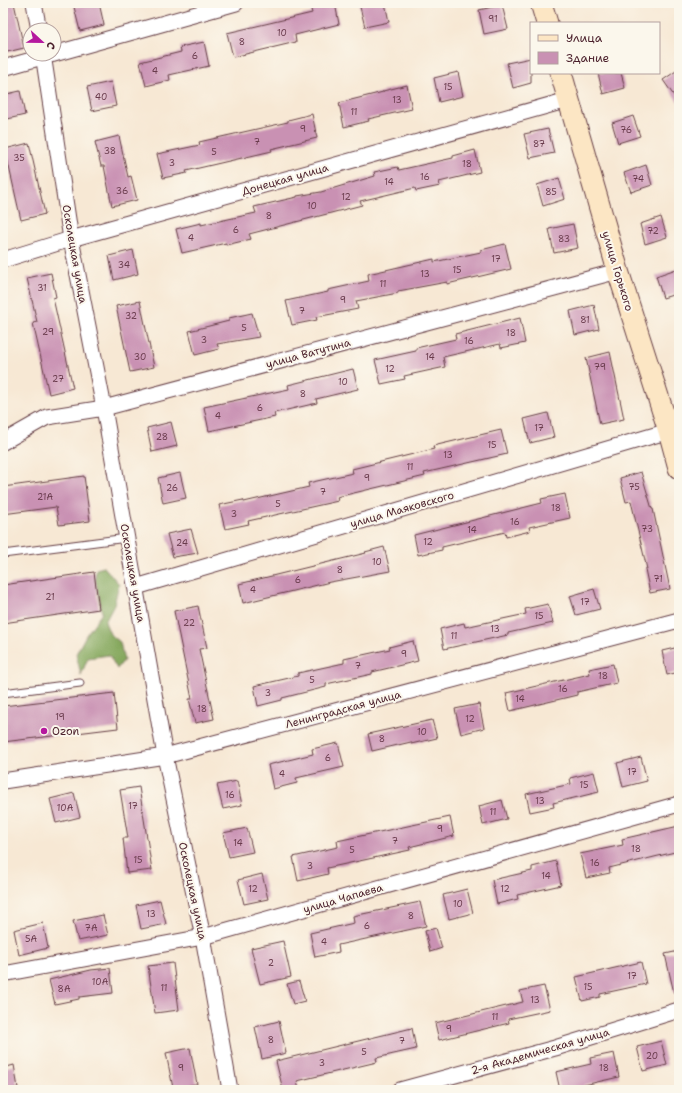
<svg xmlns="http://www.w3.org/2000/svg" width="682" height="1093" viewBox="0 0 682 1093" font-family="'Shantell Sans',sans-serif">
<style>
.forest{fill:#85a85d;stroke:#686444}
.building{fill:#c991b3}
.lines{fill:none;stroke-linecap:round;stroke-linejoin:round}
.lane-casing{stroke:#643d44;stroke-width:9}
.street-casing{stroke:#643d44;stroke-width:17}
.secondary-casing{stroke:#643d44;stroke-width:23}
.lane{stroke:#fff;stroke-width:7}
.street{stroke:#fff;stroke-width:15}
.secondary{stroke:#fce6c4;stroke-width:21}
.poi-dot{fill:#b5179e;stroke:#fbf7ec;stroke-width:1.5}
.labels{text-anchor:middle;stroke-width:4;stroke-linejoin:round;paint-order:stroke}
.number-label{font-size:9px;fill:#6a3c4d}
.street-label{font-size:11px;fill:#4a1f2b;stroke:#fbf7ec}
.poi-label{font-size:11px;fill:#4a1f2b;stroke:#fbf7ec;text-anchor:start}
</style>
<rect width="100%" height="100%" fill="#fbf7ec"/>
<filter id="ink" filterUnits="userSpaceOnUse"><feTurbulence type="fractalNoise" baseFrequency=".025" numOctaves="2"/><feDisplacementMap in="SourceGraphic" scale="8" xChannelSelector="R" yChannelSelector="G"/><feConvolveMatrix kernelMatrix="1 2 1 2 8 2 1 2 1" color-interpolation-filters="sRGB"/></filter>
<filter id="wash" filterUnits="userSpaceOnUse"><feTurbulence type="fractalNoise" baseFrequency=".012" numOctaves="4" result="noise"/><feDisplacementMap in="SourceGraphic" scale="16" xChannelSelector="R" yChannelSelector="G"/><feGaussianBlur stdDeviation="0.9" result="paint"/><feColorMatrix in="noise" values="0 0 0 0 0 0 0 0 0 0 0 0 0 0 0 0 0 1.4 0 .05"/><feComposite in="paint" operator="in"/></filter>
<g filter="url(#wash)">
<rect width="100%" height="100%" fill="#f7e8d4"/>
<polygon class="forest" points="104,567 119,584 114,605 105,622 110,634 120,642 124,660 117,669 109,655 88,658 81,675 76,654 86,635 102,613 95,578 96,569"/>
<g id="blocks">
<g class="building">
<polygon points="3,3 14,3 24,48 3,53"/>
<polygon points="92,3 99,3 104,25 80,31 74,7"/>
<polygon points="322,3 335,3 339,24 295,35 296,42 233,57 227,33 312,13 310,6"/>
<polygon points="359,3 385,3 389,22 365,27"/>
<polygon points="502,5 508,29 484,34 479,10"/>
<polygon points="204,42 209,66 169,75 170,80 146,86 140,62 181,52 180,47"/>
<polygon points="531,58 531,83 513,88 507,63"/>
<polygon points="679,69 679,103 663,80"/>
<polygon points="458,72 463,96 439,102 434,78"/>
<polygon points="598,73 621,73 625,88 603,94"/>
<polygon points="111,82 116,106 92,111 87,87"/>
<polygon points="407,85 412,109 368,119 369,121 344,127 339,103 383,92 383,91"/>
<polygon points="20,91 25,115 3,120 3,95"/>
<polygon points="312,114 317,138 271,149 272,151 186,171 187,173 163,178 157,154 200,145 199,142 288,122 288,120"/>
<polygon points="633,116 640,136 618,143 612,123"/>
<polygon points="548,129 554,153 530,158 524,134"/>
<polygon points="119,136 128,177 131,176 137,200 112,206 104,166 101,166 95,142"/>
<polygon points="29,143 45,214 21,220 5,149"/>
<polygon points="475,150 480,172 439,182 440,186 416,191 415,188 360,201 362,205 249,234 251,239 226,245 226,243 182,253 176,229 201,223 201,225 256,213 254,207 297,197 297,196 321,192 375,176 374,172 398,167 399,170 453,158 453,156"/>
<polygon points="646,165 652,185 631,192 624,173"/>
<polygon points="559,178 565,199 543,206 537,185"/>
<polygon points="661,217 667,237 645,244 640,224"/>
<polygon points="573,224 578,248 554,253 549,229"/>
<polygon points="505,244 511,269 447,284 447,282 398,291 398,293 356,301 358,309 316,317 317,320 292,325 286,301 328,292 328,290 369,281 368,274 434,259 434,262 481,252 481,250"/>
<polygon points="133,250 138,274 114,280 109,256"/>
<polygon points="679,268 679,293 663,298 656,276"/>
<polygon points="51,273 56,297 53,298 73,388 49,394 33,323 37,322 27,278"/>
<polygon points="140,301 154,367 130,372 116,306"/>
<polygon points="594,305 599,329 575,335 570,311"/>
<polygon points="252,313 259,337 217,344 219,349 195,355 189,331 229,321 229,318"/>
<polygon points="520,318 525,343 501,348 500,344 443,357 445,367 404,376 405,379 381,384 375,360 416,351 416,348 456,339 455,334"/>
<polygon points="610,352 624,419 600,424 586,358"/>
<polygon points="353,369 358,389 316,399 317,403 274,413 275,417 209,431 204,407 289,389 288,385"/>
<polygon points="548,413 554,437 530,443 524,419"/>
<polygon points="171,422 177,446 152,452 147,428"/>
<polygon points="501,430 507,454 424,473 425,476 337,497 338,501 248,521 249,524 225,529 219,505 243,500 244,502 309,487 308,483 353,473 352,469 434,449 433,446"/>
<polygon points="641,472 652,509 653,509 670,589 650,593 645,569 647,569 631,501 626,502 620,478"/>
<polygon points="180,473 186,498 163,503 158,478"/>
<polygon points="84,476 90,521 59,525 56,507 3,514 3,487"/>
<polygon points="565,494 570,518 529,527 530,531 506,537 505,532 442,547 442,550 418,555 414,535 542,503 541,499"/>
<polygon points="191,529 198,553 173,557 167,534"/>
<polygon points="384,547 390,571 330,582 243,603 239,584 366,553 365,552"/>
<polygon points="94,572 99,609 3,623 3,585"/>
<polygon points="594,589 600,609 576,615 570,596"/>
<polygon points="548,604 553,623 508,633 508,635 444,649 440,629 464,623 465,627 526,614 525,609"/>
<polygon points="198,606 207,648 199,649 214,719 195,723 189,699 192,699 174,611"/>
<polygon points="413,641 418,661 372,672 372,674 326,684 326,687 282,698 282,700 258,706 254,686 298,676 298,673 344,663 344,659 390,649 389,647"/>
<polygon points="679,647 679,672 667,675 662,651"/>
<polygon points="613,664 617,683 577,692 577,695 510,711 506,693 590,674 589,669"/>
<polygon points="114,693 118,728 3,742 3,706"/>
<polygon points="479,704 484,728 461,734 455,709"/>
<polygon points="432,720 437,738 411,744 411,742 372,751 368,734"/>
<polygon points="338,743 344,767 296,778 297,783 273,789 268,765 313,754 312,749"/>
<polygon points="641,757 647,781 623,787 617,763"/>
<polygon points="594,772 599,792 553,803 554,807 530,812 526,794 571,784 570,778"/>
<polygon points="237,781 242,805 223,809 217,785"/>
<polygon points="139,787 152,870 127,873 123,838 128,838 120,790"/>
<polygon points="74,793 80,817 56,823 50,799"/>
<polygon points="502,800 507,819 483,825 479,806"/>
<polygon points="450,817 454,836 409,847 410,850 327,868 328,874 298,881 293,857 338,847 337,841"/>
<polygon points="679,826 679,851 609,868 610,873 586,878 580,854 623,845 622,839"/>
<polygon points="247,828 253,852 229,857 223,833"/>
<polygon points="556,861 561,885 517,895 518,899 497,904 492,880 532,871 532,867"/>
<polygon points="262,874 268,899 244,904 238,880"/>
<polygon points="467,889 473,913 449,919 443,895"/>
<polygon points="160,900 166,924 141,929 136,905"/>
<polygon points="420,902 426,926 338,945 339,952 315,957 310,933 354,923 353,916"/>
<polygon points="103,915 108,935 78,941 73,921"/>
<polygon points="43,923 48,948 19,955 14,930"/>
<polygon points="436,928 442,948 430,952 425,931"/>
<polygon points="283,941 291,977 260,984 251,948"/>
<polygon points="679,951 679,992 674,993 665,954"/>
<polygon points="641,962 646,984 600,994 600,997 582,1001 576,977"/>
<polygon points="173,963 179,1010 155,1013 148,966"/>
<polygon points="110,968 113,993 79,997 79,999 55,1004 49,980 91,970"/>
<polygon points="299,981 305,1001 293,1004 287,984"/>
<polygon points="544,986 550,1010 508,1019 509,1023 439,1040 435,1023 523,1002 520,991"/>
<polygon points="279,1021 286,1053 262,1059 255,1027"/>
<polygon points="412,1028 416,1049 376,1058 377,1062 297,1081 299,1090 283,1090 276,1061"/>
<polygon points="661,1041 667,1065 643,1071 637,1047"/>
<polygon points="190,1048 197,1084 173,1088 166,1053"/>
<polygon points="614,1053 619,1077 584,1085 585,1090 560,1090 556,1072 591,1064 590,1058"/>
<polygon points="14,1065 18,1088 3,1090 3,1068"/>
</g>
</g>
</g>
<g filter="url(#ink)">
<use href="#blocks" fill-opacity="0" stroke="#643d44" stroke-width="1"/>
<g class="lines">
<g class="lane-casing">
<g id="lane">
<polyline points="3,554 127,538"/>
<polyline points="3,693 80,683"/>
</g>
</g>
<g class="street-casing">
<g id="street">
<polyline points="34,3 39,30"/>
<polyline points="43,54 71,239 104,408 165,756 203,937 230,1090"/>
<polyline points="54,54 236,3"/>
<polyline points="3,68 53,54"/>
<polyline points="3,260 71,239 568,100"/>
<polyline points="3,442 47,417 104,408 618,271"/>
<polyline points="136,587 669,431"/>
<polyline points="3,781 165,756 679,620"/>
<polyline points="3,974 203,937 679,804"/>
<polyline points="400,1090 555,1048 679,1010"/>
</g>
</g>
<g class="secondary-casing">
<g id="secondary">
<polyline points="541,3 547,23"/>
<polyline points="561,73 618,271 669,431 679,468"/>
</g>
</g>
<use href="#lane" class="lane"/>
<use href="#street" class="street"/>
<use href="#secondary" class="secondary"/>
</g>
</g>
<circle class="poi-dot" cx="44" cy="731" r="4"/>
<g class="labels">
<g class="number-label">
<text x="493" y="22">91</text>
<text x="282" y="36">10</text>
<text x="242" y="45">8</text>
<text x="195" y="59">6</text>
<text x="155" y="74">4</text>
<text x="448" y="90">15</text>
<text x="101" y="100">40</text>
<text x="397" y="103">13</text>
<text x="354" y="115">11</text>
<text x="303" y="132">9</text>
<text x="626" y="133">76</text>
<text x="257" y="145">7</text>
<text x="539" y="147">87</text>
<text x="110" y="154">38</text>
<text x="214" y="155">5</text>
<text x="19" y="161">35</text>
<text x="172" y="166">3</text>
<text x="467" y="167">18</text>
<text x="425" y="180">16</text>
<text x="638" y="182">74</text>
<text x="389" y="185">14</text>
<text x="122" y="194">36</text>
<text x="551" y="195">85</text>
<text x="346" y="200">12</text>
<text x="312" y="209">10</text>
<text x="269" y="219">8</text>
<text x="236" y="233">6</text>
<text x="653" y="234">72</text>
<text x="191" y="241">4</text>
<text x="564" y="242">83</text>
<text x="496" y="262">17</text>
<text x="124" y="268">34</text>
<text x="457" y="273">15</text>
<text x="425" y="277">13</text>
<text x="383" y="287">11</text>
<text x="42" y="291">31</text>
<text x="343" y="303">9</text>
<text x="302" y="314">7</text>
<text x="131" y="319">32</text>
<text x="585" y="323">81</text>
<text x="244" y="331">5</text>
<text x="48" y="335">29</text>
<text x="511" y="336">18</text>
<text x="204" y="343">3</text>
<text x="469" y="344">16</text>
<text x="140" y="360">30</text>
<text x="430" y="360">14</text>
<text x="600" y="370">79</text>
<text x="390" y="372">12</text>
<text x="58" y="382">27</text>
<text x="343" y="385">10</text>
<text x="303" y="397">8</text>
<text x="260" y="411">6</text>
<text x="218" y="419">4</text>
<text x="539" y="431">17</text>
<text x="162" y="440">28</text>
<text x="492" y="448">15</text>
<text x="448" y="458">13</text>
<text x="410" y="470">11</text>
<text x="367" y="481">9</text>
<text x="634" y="490">75</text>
<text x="172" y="491">26</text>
<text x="323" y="495">7</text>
<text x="45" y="500">21А</text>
<text x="278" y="507">5</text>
<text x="556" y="511">18</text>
<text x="234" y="517">3</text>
<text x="515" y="525">16</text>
<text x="647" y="532">73</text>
<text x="472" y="533">14</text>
<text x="428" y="545">12</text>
<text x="182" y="546">24</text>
<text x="377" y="565">10</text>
<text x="340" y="573">8</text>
<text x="658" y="582">71</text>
<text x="298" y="583">6</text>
<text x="253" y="593">4</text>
<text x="50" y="600">21</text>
<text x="585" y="605">17</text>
<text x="539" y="619">15</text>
<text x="189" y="626">22</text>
<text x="495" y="632">13</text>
<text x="454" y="639">11</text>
<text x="404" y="657">9</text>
<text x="358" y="669">7</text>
<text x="603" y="679">18</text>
<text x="312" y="683">5</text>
<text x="563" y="692">16</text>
<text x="268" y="696">3</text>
<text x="520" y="702">14</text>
<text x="202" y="712">18</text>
<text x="60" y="720">19</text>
<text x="470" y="722">12</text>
<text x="422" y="735">10</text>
<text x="382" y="742">8</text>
<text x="328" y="761">6</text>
<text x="632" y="775">17</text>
<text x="282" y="777">4</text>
<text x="584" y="788">15</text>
<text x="230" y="798">16</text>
<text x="540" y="804">13</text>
<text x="133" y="809">17</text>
<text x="65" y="811">10А</text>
<text x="493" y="815">11</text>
<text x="440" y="832">9</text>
<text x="395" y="844">7</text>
<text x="238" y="846">14</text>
<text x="636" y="852">18</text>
<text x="352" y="853">5</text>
<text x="138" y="863">15</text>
<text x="595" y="866">16</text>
<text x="310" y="869">3</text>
<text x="546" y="879">14</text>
<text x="253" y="892">12</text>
<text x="505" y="892">12</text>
<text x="458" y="907">10</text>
<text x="151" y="917">13</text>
<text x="411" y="919">8</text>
<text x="367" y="929">6</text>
<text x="91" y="931">7А</text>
<text x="31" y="942">5А</text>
<text x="324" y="945">4</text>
<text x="271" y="966">2</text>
<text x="632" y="979">17</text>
<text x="100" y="985">10А</text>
<text x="588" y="990">15</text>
<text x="164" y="991">11</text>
<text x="64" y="992">8А</text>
<text x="535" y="1003">13</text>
<text x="495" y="1020">11</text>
<text x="449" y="1032">9</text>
<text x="271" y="1043">8</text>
<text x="402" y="1044">7</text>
<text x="364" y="1055">5</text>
<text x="652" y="1059">20</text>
<text x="322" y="1066">3</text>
<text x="181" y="1071">9</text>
<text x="604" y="1071">18</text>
</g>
<g class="street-label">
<text transform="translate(285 179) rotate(-16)" y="4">Донецкая улица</text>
<text transform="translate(75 254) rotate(80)" y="4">Осколецкая улица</text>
<text transform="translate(618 271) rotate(73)" y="4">улица Горького</text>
<text transform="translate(308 353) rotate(-15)" y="4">улица Ватутина</text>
<text transform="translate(402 509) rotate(-16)" y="4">улица Маяковского</text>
<text transform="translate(133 573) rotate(80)" y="4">Осколецкая улица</text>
<text transform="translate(343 709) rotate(-15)" y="4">Ленинградская улица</text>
<text transform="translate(193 891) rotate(78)" y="4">Осколецкая улица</text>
<text transform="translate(343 898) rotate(-16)" y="4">улица Чапаева</text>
<text transform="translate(540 1051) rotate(-16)" y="4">2-я Академическая улица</text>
</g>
<g class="poi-label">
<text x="52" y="735">Ozon</text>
</g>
</g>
<rect width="682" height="1093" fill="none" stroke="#fbf7ec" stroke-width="16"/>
<rect x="530" y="22" width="130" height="52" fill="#fbf7ec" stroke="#b4a19f"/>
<rect x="538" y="35" width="20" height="6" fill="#fce6c4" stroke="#b4a19f"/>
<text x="566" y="42" font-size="12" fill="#4a1f2b">Улица</text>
<rect x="538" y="52" width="20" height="12" fill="#c991b3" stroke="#b4a19f"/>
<text x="566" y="62" font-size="12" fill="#4a1f2b">Здание</text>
<g transform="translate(42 42) rotate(112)"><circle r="19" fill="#fbf7ec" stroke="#b4a19f"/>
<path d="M0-3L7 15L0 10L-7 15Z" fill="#b5179e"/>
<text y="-6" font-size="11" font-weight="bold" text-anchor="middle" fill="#4a1f2b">С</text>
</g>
</svg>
